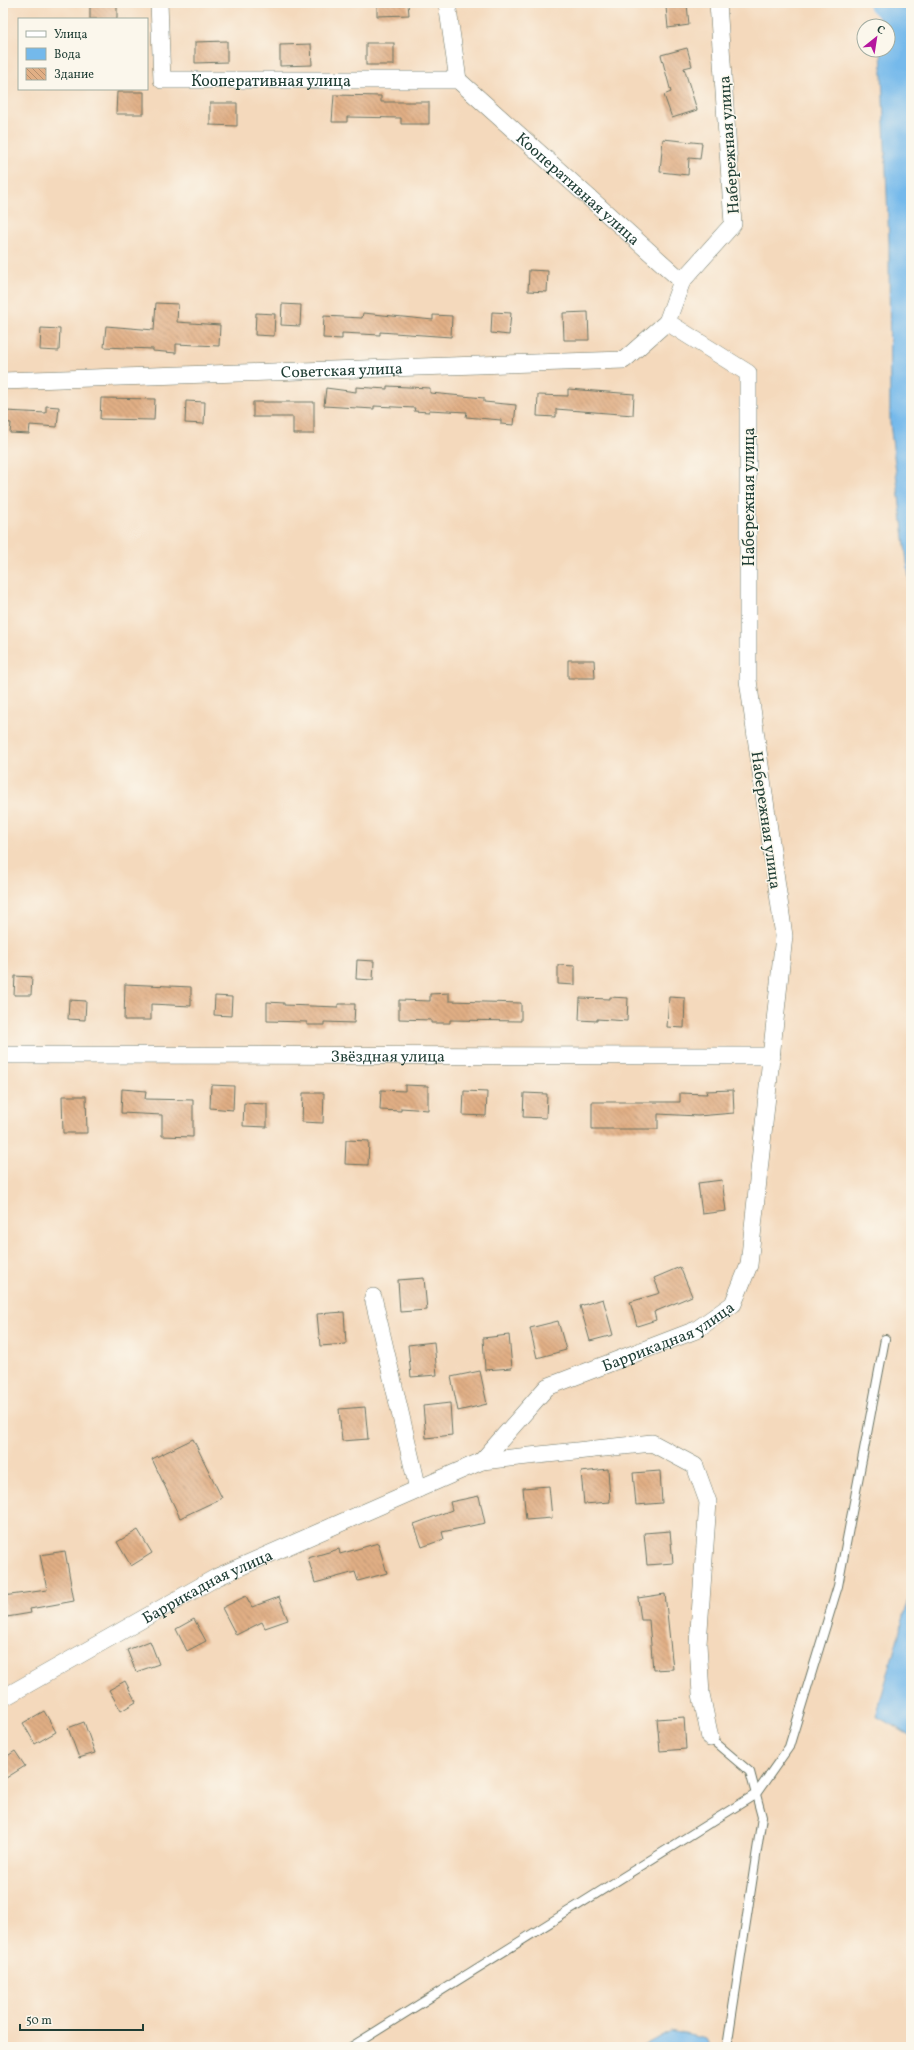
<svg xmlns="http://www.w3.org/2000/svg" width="914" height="2050" viewBox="0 0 914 2050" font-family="Vollkorn,serif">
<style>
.water{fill:#74b9eb;stroke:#4a7b90}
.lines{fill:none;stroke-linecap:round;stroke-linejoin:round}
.canal{stroke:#74b9eb;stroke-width:17}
.building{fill:url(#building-back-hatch)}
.service-casing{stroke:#6a7464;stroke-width:10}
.minor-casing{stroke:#6a7464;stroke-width:18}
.service{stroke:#fff;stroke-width:8}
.minor{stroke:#fff;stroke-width:17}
.labels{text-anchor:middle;stroke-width:3;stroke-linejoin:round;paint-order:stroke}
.street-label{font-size:16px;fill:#1f3d34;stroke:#fbf7ec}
</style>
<defs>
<pattern id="building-back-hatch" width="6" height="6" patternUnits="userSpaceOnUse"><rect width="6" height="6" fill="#e1af85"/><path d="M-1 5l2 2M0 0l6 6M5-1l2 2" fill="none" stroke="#b6906e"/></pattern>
</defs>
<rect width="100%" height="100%" fill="#fbf7ec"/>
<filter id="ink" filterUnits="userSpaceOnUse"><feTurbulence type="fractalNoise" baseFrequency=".025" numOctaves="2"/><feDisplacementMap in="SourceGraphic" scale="8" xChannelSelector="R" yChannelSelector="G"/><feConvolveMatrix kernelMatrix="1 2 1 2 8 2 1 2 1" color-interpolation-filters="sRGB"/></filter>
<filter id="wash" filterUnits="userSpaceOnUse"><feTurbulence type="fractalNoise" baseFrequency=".012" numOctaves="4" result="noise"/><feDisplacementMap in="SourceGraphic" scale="16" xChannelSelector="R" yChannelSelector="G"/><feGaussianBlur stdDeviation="0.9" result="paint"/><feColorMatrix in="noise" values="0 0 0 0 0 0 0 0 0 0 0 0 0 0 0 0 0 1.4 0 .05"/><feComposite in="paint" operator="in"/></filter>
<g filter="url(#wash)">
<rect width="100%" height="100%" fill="#f4d9bc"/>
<g class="water">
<polygon points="878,3 911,3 911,595 890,423 889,243 881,50 888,50 888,26 879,26"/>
<polygon points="911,1591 911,1736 876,1716"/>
<polygon points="670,2031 706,2039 710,2047 641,2047"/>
</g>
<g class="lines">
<polyline class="canal" points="876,3 911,36"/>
</g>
<g id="blocks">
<g class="building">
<rect x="90" y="3" width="27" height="16"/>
<polygon points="377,3 408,3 409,15 377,16"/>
<polygon points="687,4 689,25 668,28 666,7"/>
<polygon points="227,41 227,62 195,63 195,42"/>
<rect x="366" y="43" width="28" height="22"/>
<polygon points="311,44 312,65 280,66 280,45"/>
<polygon points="687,48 692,66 684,68 697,110 672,118 664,95 671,92 661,55"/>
<polygon points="117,92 144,92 144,114 116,114"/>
<polygon points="334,95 381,96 381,102 429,102 429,124 401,124 401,118 347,117 347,122 332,122"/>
<polygon points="210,103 237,103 237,126 210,125"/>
<polygon points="663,139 702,143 700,159 689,158 688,175 660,172"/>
<polygon points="529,270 548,271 547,292 528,291"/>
<polygon points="156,303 178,304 177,322 220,325 219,346 176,344 176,353 153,351 153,349 104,347 106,326 154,330"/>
<polygon points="282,304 301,305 300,326 281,325"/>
<polygon points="492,312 511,313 509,335 491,333"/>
<polygon points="588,312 589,340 564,340 563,313"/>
<polygon points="256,313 275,314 274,336 255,335"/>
<polygon points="363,313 433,320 433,315 452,316 451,337 380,332 380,335 342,333 342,339 323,338 324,316 362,318"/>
<polygon points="41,328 60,329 59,351 40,350"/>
<polygon points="387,386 430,388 430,393 484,398 484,402 516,405 514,425 501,424 501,420 466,417 467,412 429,410 429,412 414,411 415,408 374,406 374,409 324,406 326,388 356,392 356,387 387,389"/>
<polygon points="568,389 634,394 633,415 556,409 556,417 537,416 538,395 568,396"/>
<polygon points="101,398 155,399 154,420 100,419"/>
<polygon points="186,401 205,402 204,424 185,423"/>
<polygon points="253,402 314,402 314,434 293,434 293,417 253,417"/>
<polygon points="46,406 59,407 57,427 30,425 29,434 10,433 11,423 4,422 5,411 46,413"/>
<polygon points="568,660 594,660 595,678 568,678"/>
<polygon points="357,960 374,961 373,980 356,979"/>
<polygon points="558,965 575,966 575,985 558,984"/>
<polygon points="15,976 32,977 31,995 14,995"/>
<polygon points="125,984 191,987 191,1006 151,1004 151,1020 124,1020"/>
<polygon points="449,993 449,1001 521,1003 521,1021 450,1020 450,1023 431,1023 431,1020 399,1019 399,1000 430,1001 430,994"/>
<polygon points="215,996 232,997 231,1016 214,1015"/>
<polygon points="610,997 628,998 627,1021 597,1019 597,1021 579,1020 580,998 610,999"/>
<polygon points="669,997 685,998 684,1028 667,1027"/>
<polygon points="69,1000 86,1001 85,1020 68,1019"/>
<polygon points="267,1002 284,1003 284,1005 338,1007 338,1004 355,1004 354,1023 324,1022 324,1025 307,1025 307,1022 267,1021"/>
<polygon points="211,1085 234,1086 233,1110 210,1108"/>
<polygon points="405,1085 428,1086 428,1110 401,1108 401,1111 380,1110 381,1090 405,1091"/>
<polygon points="122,1089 146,1091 145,1099 193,1100 193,1137 162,1136 162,1115 121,1113"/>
<polygon points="733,1090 734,1113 698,1116 658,1114 658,1129 592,1129 592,1102 680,1102 680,1093 707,1094 706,1091"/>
<polygon points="464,1091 487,1092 486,1116 463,1115"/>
<polygon points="303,1093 324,1093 323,1123 302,1122"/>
<polygon points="524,1093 547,1094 546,1118 523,1117"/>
<polygon points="62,1096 86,1096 87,1133 63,1133"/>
<polygon points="244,1103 267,1104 267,1127 243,1126"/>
<polygon points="346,1140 369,1141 368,1165 345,1164"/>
<polygon points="722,1180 726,1211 702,1214 698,1183"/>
<polygon points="680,1267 692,1296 654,1312 656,1320 637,1326 630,1302 660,1293 654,1278"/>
<polygon points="424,1278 427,1310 400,1312 398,1280"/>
<polygon points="603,1299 613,1335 590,1341 580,1306"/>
<polygon points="344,1312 346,1344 320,1346 317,1314"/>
<polygon points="558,1321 566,1350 537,1358 530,1328"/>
<polygon points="509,1335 512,1368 485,1370 483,1338"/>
<polygon points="434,1342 437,1375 411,1377 408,1345"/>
<polygon points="480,1371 487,1404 458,1411 451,1377"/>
<polygon points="450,1403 452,1435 426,1438 423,1406"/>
<polygon points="365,1407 368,1439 342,1441 339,1409"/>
<polygon points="193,1439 222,1498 180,1518 152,1459"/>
<polygon points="608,1469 610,1502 584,1504 581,1472"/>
<polygon points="660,1471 662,1503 636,1505 633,1473"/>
<polygon points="549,1486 552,1518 526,1520 523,1488"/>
<polygon points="479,1496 485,1523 442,1532 444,1539 422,1547 414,1524 452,1510 450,1502"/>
<polygon points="138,1530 152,1553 131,1566 117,1542"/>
<polygon points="670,1531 673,1563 647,1565 644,1533"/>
<polygon points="378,1543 387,1573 358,1581 355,1572 315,1583 308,1558 339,1549 340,1554"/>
<polygon points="65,1551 74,1601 30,1609 31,1613 7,1617 3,1596 47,1590 40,1555"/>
<polygon points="665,1594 673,1669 653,1670 649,1620 641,1620 638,1598"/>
<polygon points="246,1596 252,1607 279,1597 288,1620 265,1628 262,1622 236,1635 222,1608"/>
<polygon points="194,1619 206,1641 187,1651 176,1629"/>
<polygon points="150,1641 159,1664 136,1672 127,1650"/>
<polygon points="125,1681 136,1702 121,1711 109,1690"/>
<polygon points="44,1711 56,1732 35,1744 23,1723"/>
<polygon points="684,1717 686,1749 660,1751 657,1719"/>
<polygon points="84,1722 95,1753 79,1758 68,1728"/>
<polygon points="15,1751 25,1766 3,1780 3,1759"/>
</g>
</g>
</g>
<g filter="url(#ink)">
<use href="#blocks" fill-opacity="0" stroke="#6a7464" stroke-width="1"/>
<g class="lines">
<g class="service-casing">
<g id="service">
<polyline points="710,1738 750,1772 762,1817 727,2047"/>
<polyline points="351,2047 756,1794 789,1747 838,1586 885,1339"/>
</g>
</g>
<g class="minor-casing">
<g id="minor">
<path id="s1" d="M 159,3 L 162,80 L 458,80 L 682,281"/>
<polyline points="447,3 458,80"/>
<path id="s2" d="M 3,381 L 624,360 L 667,322"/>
<path id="s3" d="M 3,1055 L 772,1056"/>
<polyline points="373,1297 418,1489"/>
<path id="s4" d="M 482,1461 L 547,1387 L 696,1330 L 733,1304 L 749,1265 L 784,936 L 748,680 L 748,373 L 667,322 L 682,281 L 733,224 L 718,3"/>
<path id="s5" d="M 3,1698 L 217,1577 L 482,1461 L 652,1443 L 695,1466 L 708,1502 L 698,1644 L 701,1694 L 710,1738"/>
</g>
</g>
<use href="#service" class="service"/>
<use href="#minor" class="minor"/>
</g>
</g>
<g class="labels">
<g class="street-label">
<text dy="6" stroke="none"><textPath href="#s1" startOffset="186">Кооперативная улица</textPath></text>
<text transform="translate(728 145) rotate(-94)" y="6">Набережная улица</text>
<text dy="6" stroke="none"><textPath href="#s1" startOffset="535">Кооперативная улица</textPath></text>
<text dy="6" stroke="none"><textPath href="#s2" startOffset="339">Советская улица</textPath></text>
<text transform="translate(748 497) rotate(-90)" y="6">Набережная улица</text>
<text transform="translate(767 820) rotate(82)" y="6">Набережная улица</text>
<text dy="6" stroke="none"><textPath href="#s3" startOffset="385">Звёздная улица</textPath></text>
<text dy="6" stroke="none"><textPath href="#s4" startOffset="230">Баррикадная улица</textPath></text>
<text dy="6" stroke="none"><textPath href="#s5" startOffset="233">Баррикадная улица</textPath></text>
</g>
</g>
<rect width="914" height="2050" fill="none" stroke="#fbf7ec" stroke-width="16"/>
<rect x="18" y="18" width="130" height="72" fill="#fbf7ec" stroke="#a3ada2"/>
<rect x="26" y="31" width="20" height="6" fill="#ffffff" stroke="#a3ada2"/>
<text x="54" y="38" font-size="12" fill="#1f3d34">Улица</text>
<rect x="26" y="48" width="20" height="12" fill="#74b9eb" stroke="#a3ada2"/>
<text x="54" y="58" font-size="12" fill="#1f3d34">Вода</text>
<rect x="26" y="68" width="20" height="12" fill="url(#building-back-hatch)" stroke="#a3ada2"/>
<text x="54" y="78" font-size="12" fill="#1f3d34">Здание</text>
<g transform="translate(876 38) rotate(30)"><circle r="19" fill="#fbf7ec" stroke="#a3ada2"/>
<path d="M0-3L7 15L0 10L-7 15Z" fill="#b5179e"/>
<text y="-6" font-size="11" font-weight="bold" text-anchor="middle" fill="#1f3d34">С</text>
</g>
<path d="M20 2024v6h123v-6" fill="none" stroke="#1f3d34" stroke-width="2"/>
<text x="26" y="2024" font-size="12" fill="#1f3d34" stroke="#fbf7ec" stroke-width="3" paint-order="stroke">50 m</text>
</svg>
